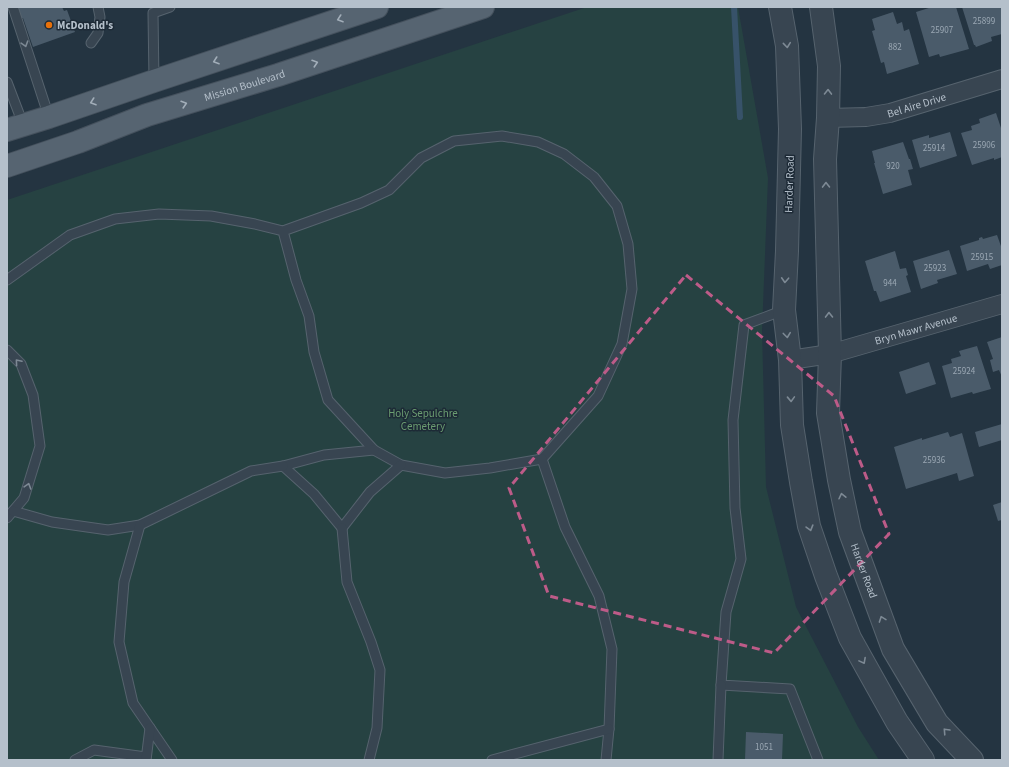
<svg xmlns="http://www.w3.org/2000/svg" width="1009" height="767" viewBox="0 0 1009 767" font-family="'Source Sans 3',sans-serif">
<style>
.green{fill:#264242}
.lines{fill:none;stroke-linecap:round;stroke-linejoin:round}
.stream{stroke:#375269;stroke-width:6}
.building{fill:#4a5b6a}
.service-casing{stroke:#56636e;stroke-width:11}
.minor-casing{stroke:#56636e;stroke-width:20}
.tertiary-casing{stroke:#56636e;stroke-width:24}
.primary-casing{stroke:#45515d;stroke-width:24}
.service{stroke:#384551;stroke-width:9}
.minor{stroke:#384551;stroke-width:18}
.tertiary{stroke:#384551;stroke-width:22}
.primary{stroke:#566471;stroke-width:22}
.oneway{stroke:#a2aeb9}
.oneway2{stroke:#7d8994}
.marked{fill:none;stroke:#bd5b88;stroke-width:3;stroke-dasharray:8 5;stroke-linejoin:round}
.food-dot{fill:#e8710a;stroke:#1d2a36;stroke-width:1.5}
.labels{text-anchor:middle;stroke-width:3;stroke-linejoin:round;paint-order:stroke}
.number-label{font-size:9px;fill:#9aa7b3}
.poi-label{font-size:11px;font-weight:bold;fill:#b5c0cb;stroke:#1d2a36;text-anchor:start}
.street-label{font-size:11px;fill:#b5c0cb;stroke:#1d2a36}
.park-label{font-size:11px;fill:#6b9d71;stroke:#1d2a36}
</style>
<rect width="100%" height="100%" fill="#243441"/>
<polygon class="green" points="587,7 738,7 768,178 762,331 766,487 796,607 858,727 879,760 7,760 7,200"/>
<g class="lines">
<polyline class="stream" points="734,7 740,117"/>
</g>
<g class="building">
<polygon points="18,7 62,7 64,11 67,10 75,32 33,47 23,18 20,19 17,10 19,9"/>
<polygon points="932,7 942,7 943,8 956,7 969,49 940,57 939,54 929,57 916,12"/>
<polygon points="962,7 1002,7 1002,34 991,37 992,41 976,47 975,45 974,45"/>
<polygon points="893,12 897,24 902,22 904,31 909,29 919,64 887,74 884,62 881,63 872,31 875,30 872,19"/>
<polygon points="996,113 1002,131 1002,157 994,160 994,158 972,165 961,133 972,130 971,126 980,123 979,119"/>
<polygon points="950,132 957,156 920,168 912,140 929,135 929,138"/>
<polygon points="903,142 909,159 910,159 913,169 908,170 912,185 883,194 874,163 875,163 872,151"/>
<polygon points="997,235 1002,249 1002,265 990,269 988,264 967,271 960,246 979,240 979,238 982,237 983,239"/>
<polygon points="949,250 957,274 937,280 938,283 921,289 913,261"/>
<polygon points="895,251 900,269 906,268 908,275 906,276 911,292 880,302 876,291 874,291 865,261"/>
<polygon points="1002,337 1002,377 999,370 993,372 990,360 993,359 987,342"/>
<polygon points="977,346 991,389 973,394 972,392 951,398 942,366 952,363 951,359 961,356 959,351"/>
<polygon points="929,362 936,384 906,394 899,372"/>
<polygon points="1002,424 1002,440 979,447 975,432"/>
<polygon points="948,432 950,437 962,433 974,476 959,481 957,473 906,489 894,447 922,438 922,440"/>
<polygon points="1002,502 1002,520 998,521 993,505"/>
<polygon points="746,732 783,734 782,760 745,760"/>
</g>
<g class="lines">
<g class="service-casing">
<g id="service">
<polyline points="13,7 49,117"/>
<polyline points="91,43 98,33 100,17 98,7"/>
<polyline points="154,81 153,13 170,7"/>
<polyline points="7,82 23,124"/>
<polyline points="7,280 70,235 115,219 159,214 211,216 255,224 283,231 361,203 389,190 421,158 454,141 502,136 538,142 564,154 594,177 617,206 628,244 632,289 622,344 598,396 542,459 490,468 445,473 401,465 374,450 328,400 314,352 309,316 296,280 283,231"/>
<polyline points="784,310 744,325 733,420 735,508 741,559 726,612 721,685 790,689 818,760"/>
<polyline points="7,350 21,364 33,395 40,446 24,498 7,518"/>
<polyline points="374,450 324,455 283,466 314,494 342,528 370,492 401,465"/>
<polyline points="542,459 565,527 599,596 612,649 609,729 606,760"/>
<polyline points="13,511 52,522 108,530 140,525 251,471 283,466"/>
<polyline points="140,525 124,582 119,642 133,703 172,760"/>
<polyline points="342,528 347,582 371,642 380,670 377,728 369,760"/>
<polyline points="75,760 94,750 146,757"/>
<polyline points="146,760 150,728"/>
<polyline points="492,760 609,729"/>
<polyline points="718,760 721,685"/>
</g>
</g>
<g class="minor-casing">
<g id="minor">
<path id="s1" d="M 828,118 L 866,117 L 890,113 L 1002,79"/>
<path id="s2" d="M 790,360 L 830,354 L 1002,304"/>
</g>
</g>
<g class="tertiary-casing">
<g id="tertiary">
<polyline points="780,7 787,46 790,129 787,251 784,310 790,360 792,425 801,482 809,526 826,576 850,638 897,722 923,760"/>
<path id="s3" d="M 821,7 L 829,66 L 828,118 L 825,159 L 830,354 L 828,413 L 839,480 L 850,532 L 893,649 L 937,723 L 972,760"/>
</g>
</g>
<g class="primary-casing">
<g id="primary">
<polyline points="7,130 49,117 154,81 377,7"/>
<path id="s4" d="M 7,166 L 78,142 L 147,115 L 278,75 L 483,7"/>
</g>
</g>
<use href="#service" class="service"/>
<use href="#minor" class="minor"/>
<use href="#tertiary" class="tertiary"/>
<use href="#primary" class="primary"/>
</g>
<defs><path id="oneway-chevron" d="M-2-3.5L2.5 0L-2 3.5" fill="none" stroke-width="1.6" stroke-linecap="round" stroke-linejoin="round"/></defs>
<g class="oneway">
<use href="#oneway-chevron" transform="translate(340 19) rotate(161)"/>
<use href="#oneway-chevron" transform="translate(216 61) rotate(161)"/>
<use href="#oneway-chevron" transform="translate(315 63) rotate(-18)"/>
<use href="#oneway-chevron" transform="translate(93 102) rotate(161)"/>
<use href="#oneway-chevron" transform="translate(184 104) rotate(-17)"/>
</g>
<g class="oneway2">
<use href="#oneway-chevron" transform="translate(25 44) rotate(73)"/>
<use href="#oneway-chevron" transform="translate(787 45) rotate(84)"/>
<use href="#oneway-chevron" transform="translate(828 92) rotate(-89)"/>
<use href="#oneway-chevron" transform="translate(826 185) rotate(-91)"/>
<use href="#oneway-chevron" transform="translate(785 280) rotate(93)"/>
<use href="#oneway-chevron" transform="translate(829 315) rotate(-91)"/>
<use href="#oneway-chevron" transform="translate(787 335) rotate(83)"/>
<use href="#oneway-chevron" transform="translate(18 362) rotate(-130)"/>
<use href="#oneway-chevron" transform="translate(791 399) rotate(88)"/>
<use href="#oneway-chevron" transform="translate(28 486) rotate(-73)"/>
<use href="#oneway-chevron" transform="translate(842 496) rotate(-103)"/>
<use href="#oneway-chevron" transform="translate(810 528) rotate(74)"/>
<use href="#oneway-chevron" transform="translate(882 619) rotate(-110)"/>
<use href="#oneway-chevron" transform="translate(863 661) rotate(62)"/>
<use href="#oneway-chevron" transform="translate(946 731) rotate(-133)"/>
</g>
<path class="marked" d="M 686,275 L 834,396 L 889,534 L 774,653 L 549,596 L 509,488 Z"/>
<circle class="food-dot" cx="49" cy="25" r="4"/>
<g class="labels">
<g class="number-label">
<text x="984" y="24">25899</text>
<text x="942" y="33">25907</text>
<text x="895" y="50">882</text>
<text x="984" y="148">25906</text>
<text x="934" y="151">25914</text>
<text x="893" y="169">920</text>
<text x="982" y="260">25915</text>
<text x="935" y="271">25923</text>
<text x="890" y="286">944</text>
<text x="964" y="374">25924</text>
<text x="934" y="463">25936</text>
<text x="764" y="750">1051</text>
</g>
<g class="poi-label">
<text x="57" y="29">McDonald's</text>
</g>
<g class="street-label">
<text dy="4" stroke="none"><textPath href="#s4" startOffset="251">Mission Boulevard</textPath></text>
<text dy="4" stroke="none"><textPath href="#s1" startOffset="90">Bel Aire Drive</textPath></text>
<text transform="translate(789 184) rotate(-88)" y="4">Harder Road</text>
<text dy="4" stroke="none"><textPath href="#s2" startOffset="130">Bryn Mawr Avenue</textPath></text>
<text dy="4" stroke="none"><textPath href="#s3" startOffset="569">Harder Road</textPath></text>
</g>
<g class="park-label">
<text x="423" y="417">Holy Sepulchre<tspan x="423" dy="13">Cemetery</tspan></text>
</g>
</g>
<rect width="1009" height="767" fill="none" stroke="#b5c0cb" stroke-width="16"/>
</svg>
